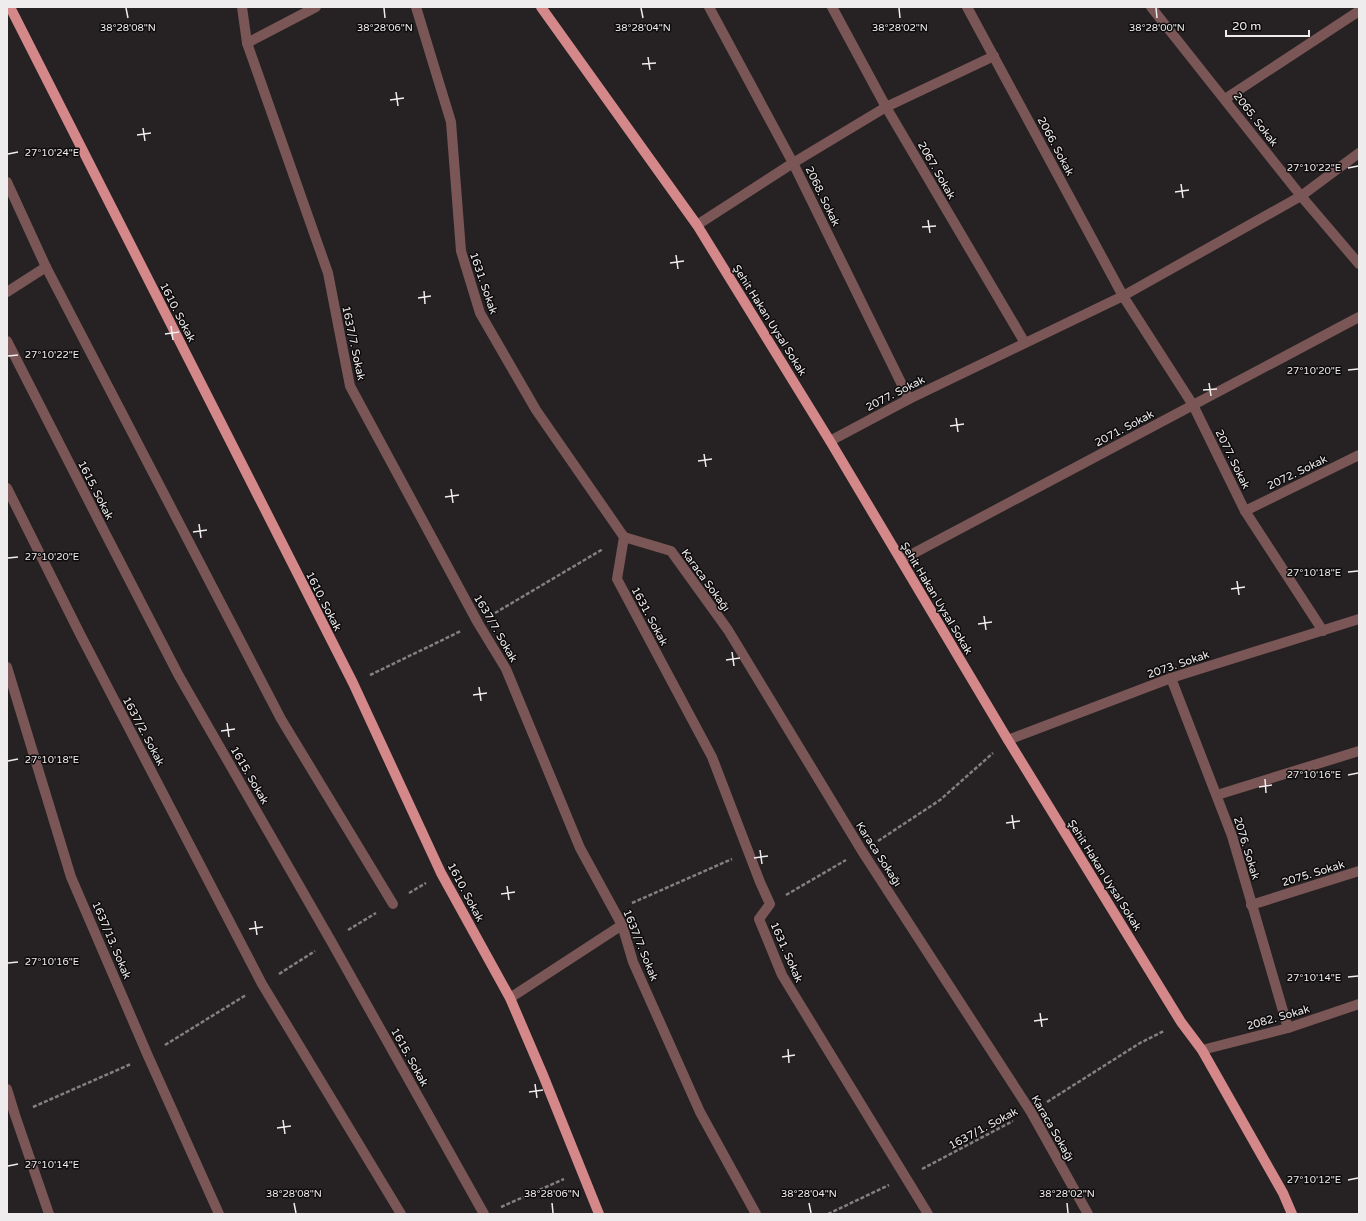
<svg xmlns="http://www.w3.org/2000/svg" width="1366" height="1221" viewBox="0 0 1366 1221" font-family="'Varela Round',sans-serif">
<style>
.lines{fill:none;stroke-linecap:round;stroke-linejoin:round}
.path{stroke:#847f80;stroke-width:2.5;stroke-dasharray:4 2;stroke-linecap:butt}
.minor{stroke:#7b5656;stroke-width:10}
.major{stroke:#d4888a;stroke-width:10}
.ticks{fill:none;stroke:#efeced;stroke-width:1.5}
.labels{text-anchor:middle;stroke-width:3;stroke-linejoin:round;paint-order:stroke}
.street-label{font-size:11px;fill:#efeced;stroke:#0d0b0c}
.ticks-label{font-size:10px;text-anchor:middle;fill:#efeced;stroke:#0d0b0c;stroke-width:3;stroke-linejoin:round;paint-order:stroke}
</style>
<rect width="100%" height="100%" fill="#262122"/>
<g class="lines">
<g class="path">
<polyline points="495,613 603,549"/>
<polyline points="370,675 461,631"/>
<polyline points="878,841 940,800 993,753"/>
<polyline points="409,893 426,883"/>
<polyline points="786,895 846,860"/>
<polyline points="632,903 732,859"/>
<polyline points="348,930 376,913"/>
<polyline points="279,974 315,951"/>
<polyline points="165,1045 246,995"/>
<polyline points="1047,1102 1140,1043 1164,1031"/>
<polyline points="33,1107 131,1064"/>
<polyline points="922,1169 1013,1121"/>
<polyline points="501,1207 564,1179"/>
<polyline points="828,1214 889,1185"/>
</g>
<g class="minor">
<polyline points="242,7 247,43 328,273 350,386 478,623 506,669 580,848 622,925 633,962 700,1112 756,1214"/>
<polyline points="416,7 451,122 461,251 480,313 536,410 624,537 617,579 712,757 760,882 770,904 759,919 782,975 928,1214"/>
<polyline points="709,7 793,163 909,399"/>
<polyline points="832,7 886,107 1025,343"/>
<polyline points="967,7 1123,296 1193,405 1245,511 1323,631"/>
<polyline points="1151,7 1301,196 1359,264"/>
<polyline points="247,43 316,7"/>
<polyline points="1225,99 1359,11"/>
<polyline points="7,182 46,267 281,719 393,904"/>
<polyline points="697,225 793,163 886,107 994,56"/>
<polyline points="7,292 46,267"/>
<polyline points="7,341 103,529 179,676 331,941 484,1214"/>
<polyline points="830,441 909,399 1123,296 1301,196 1359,153"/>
<polyline points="7,488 80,634 262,984 401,1214"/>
<polyline points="1245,511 1359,455"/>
<polyline points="624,537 671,551 728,630 862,851 1031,1112 1088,1214"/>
<polyline points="901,560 1359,317"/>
<polyline points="7,667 71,877 148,1056 219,1214"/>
<polyline points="1171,678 1232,836 1288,1028"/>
<polyline points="1008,740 1171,678 1359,619"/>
<polyline points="1217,795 1359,751"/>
<polyline points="1251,905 1359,871"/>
<polyline points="510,998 622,925"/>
<polyline points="1202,1050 1288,1028 1359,1004"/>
<polyline points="7,1089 15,1115 49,1214"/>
</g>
<g class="major">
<polyline points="10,7 353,683 441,873 510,998 543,1075 599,1214"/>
<polyline points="541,7 697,225 830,441 1008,740 1181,1022 1202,1050 1283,1193 1292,1214"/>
</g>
</g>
<path class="ticks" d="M 126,8 L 128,18M 384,8 L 385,18M 641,8 L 643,18M 899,8 L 900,18M 1156,8 L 1157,18M 648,57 L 650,70M 642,64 L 656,63M 396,92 L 398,106M 390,100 L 404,98M 143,128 L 145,141M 137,135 L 151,133M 8,154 L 18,152M 1348,168 L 1358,166M 1181,184 L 1183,198M 1175,192 L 1189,190M 928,220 L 930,233M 922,227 L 936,226M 676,255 L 678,269M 670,263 L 684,261M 424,291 L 425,304M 418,298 L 431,296M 171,326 L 173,340M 165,334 L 179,332M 8,356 L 18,355M 1348,370 L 1358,369M 1209,383 L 1211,396M 1203,390 L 1217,389M 956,418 L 958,432M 950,426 L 964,424M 704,454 L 706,467M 698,461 L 712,459M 451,489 L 453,503M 445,497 L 459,495M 199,524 L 201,538M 193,532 L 207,530M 8,558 L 18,557M 1348,572 L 1358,571M 1237,581 L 1239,595M 1231,589 L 1245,587M 984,616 L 986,630M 978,624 L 992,622M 732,652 L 734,666M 726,660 L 740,658M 479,687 L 481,701M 473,695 L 487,693M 227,723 L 229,737M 221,731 L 235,729M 8,761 L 18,759M 1348,775 L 1358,773M 1265,779 L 1266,793M 1259,787 L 1272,785M 1012,815 L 1014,829M 1006,823 L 1020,821M 760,850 L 762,864M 754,858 L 768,856M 507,886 L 509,900M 501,894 L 515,892M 255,921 L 257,935M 249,929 L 263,927M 8,963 L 18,962M 1348,977 L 1358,976M 1040,1013 L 1042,1027M 1034,1021 L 1048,1019M 788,1049 L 789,1063M 782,1057 L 795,1055M 535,1084 L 537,1098M 529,1092 L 543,1090M 283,1120 L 285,1134M 277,1128 L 291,1126M 8,1166 L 18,1164M 1348,1180 L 1358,1178M 294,1203 L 296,1213M 552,1203 L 553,1213M 809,1203 L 811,1213M 1067,1203 L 1068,1213"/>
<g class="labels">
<g class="street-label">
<text transform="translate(1256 119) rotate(52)" y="4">2065. Sokak</text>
<text transform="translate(1056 146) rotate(62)" y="4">2066. Sokak</text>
<text transform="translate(937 170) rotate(60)" y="4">2067. Sokak</text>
<text transform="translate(823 196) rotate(64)" y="4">2068. Sokak</text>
<text transform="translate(484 283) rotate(71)" y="4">1631. Sokak</text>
<text transform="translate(178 312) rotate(63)" y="4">1610. Sokak</text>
<text transform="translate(770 320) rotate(58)" y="4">Şehit Hakan Uysal Sokak</text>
<text transform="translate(354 343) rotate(78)" y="4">1637/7. Sokak</text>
<text transform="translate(895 393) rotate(-27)" y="4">2077. Sokak</text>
<text transform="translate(1124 428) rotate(-28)" y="4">2071. Sokak</text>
<text transform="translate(1233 459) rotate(64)" y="4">2077. Sokak</text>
<text transform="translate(1297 472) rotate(-26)" y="4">2072. Sokak</text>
<text transform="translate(96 490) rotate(63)" y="4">1615. Sokak</text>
<text transform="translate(706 580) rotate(54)" y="4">Karaca Sokağı</text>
<text transform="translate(937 598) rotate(59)" y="4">Şehit Hakan Uysal Sokak</text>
<text transform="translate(324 601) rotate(63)" y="4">1610. Sokak</text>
<text transform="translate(650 616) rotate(62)" y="4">1631. Sokak</text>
<text transform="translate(496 628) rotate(60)" y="4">1637/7. Sokak</text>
<text transform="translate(1178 664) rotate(-19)" y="4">2073. Sokak</text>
<text transform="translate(144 731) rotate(62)" y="4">1637/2. Sokak</text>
<text transform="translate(250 775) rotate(60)" y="4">1615. Sokak</text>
<text transform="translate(1247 848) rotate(73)" y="4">2076. Sokak</text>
<text transform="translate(879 854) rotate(57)" y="4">Karaca Sokağı</text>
<text transform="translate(1313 873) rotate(-17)" y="4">2075. Sokak</text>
<text transform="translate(1105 875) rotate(58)" y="4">Şehit Hakan Uysal Sokak</text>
<text transform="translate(466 892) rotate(62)" y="4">1610. Sokak</text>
<text transform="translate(112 940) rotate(67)" y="4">1637/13. Sokak</text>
<text transform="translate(641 945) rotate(68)" y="4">1637/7. Sokak</text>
<text transform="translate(787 952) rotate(66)" y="4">1631. Sokak</text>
<text transform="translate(1278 1017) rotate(-16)" y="4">2082. Sokak</text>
<text transform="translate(410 1057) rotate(61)" y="4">1615. Sokak</text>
<text transform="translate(983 1128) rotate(-28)" y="4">1637/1. Sokak</text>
<text transform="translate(1053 1128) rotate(60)" y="4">Karaca Sokağı</text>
</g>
</g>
<g class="ticks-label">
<text x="128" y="31">38°28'08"N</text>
<text x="385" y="31">38°28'06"N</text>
<text x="643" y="31">38°28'04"N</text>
<text x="900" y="31">38°28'02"N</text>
<text x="1157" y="31">38°28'00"N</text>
<text x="52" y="156">27°10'24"E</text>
<text x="1314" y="171">27°10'22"E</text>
<text x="52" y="358">27°10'22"E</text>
<text x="1314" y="374">27°10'20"E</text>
<text x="52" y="560">27°10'20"E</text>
<text x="1314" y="576">27°10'18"E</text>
<text x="52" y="763">27°10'18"E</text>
<text x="1314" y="778">27°10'16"E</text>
<text x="52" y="965">27°10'16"E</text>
<text x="1314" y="981">27°10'14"E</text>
<text x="52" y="1168">27°10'14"E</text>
<text x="1314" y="1183">27°10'12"E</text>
<text x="294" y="1197">38°28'08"N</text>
<text x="552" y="1197">38°28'06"N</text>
<text x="809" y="1197">38°28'04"N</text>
<text x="1067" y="1197">38°28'02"N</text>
</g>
<rect width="1366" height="1221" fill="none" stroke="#efeced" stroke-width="16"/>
<path d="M1226 30v6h83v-6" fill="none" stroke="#efeced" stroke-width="2"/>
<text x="1232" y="30" font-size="12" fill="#efeced" stroke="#0d0b0c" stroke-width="3" paint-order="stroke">20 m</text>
</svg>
